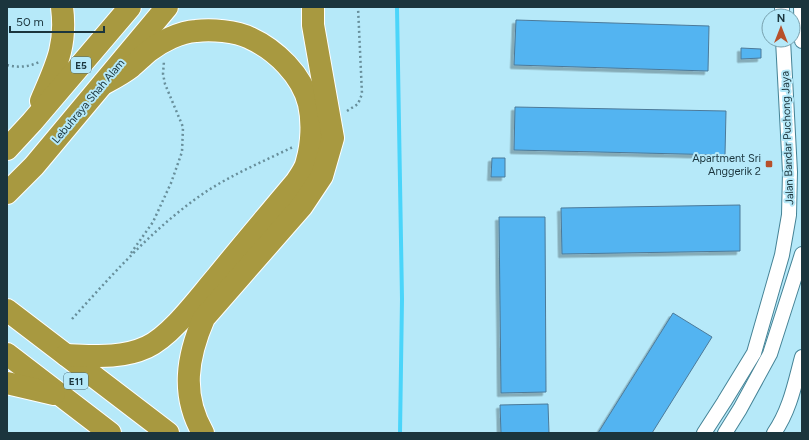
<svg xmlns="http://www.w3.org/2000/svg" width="809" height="440" viewBox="0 0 809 440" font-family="Figtree,sans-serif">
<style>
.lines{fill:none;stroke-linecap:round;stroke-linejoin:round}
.stream{stroke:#4ad5fa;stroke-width:4}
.building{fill:#53b4f1;stroke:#4c7a99;filter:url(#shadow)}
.minor-casing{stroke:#458396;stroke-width:16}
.motorway-casing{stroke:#fff;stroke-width:24}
.path{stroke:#688f9b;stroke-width:2.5;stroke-dasharray:2 3;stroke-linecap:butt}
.minor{stroke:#fff;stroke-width:14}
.motorway{stroke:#a89940;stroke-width:22}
.poi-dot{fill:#b7502a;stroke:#b6e9f9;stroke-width:1.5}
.labels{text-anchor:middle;stroke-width:4;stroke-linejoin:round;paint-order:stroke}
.shield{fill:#b6e9f9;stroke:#4a6b75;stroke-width:1}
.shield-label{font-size:10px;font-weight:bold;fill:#1b353d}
.street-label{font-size:11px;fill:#1b353d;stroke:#b6e9f9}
.poi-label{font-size:11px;fill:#1b353d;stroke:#b6e9f9;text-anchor:end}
</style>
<defs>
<filter id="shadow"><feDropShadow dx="-3.5" dy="3.5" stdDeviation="0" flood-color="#0004"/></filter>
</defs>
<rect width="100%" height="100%" fill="#b6e9f9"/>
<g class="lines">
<polyline class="stream" points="397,7 402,299 400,433"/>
</g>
<g class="building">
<polygon points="516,20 709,26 708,71 514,65"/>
<polygon points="741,48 761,49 761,58 741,59"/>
<polygon points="515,107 726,111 725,155 514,150"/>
<polygon points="492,158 505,158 505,177 491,177"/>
<polygon points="740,205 740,251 562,254 561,208"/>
<polygon points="499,217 545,217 546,392 501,393"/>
<polygon points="673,313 712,337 652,433 598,433"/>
<polygon points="548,404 549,433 501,433 500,405"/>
</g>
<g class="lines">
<g class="minor-casing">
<g id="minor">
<polyline points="782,7 782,16"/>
<polyline points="801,7 802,41"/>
<polyline points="704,433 724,402 754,353 782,255 789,215 790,172 783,40"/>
<polyline points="725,433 740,409 770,354 802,254"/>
<path d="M 774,433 C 790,410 795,383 802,357"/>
</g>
</g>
<g class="motorway-casing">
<g id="motorway">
<path d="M 41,101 C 56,66 67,46 62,7"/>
<polyline points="7,149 32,122 130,7"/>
<polyline points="7,193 34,166 167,7"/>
<polyline points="7,310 168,433"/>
<polyline points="7,354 110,433"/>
<path d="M 66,355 C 94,356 121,359 147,347 C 171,336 198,299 216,278 C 242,246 269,214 296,182 C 300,176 306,168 307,161 C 312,144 313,121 309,104 C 302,75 276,50 250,38 C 236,31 211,29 196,31 C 180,32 162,41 149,51 C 143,56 137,62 131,67 C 122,74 112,79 103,84"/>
<polyline points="7,383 54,394"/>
<path d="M 203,433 C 181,395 187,357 204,318 L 302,206 L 322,176 L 333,138 L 313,25 L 313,7"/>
</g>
</g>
<g class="path">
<path d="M 7,65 C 18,68 29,67 39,62"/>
<polyline points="347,111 358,104 362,94 358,7"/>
<polyline points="131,253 153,222 171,183 182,152 183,127 165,84 163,74 164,61"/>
<path d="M 72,319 C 113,274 153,228 204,193 C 231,175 264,161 293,147"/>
</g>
<use href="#minor" class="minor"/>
<use href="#motorway" class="motorway"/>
</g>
<rect class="poi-dot" x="765" y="160" width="8" height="8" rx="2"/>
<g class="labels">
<g class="shield">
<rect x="71" y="57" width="20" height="16" rx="3"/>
<rect x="64" y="373" width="24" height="16" rx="3"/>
</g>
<g class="shield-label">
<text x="81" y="69">E5</text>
<text x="76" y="385">E11</text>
</g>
<g class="street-label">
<text transform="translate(88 101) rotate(-50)" y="4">Lebuhraya Shah Alam</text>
<text transform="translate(787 138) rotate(-92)" y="4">Jalan Bandar Puchong Jaya</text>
</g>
<g class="poi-label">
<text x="761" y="162">Apartment Sri<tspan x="761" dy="13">Anggerik 2</tspan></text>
</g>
</g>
<rect width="809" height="440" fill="none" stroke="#1b353d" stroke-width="16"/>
<g transform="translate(781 28)"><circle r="19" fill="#b6e9f9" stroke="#78a1ae"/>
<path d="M0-3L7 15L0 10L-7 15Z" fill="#b7502a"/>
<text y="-6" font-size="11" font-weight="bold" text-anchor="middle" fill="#1b353d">N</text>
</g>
<path d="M10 26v6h94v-6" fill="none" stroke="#1b353d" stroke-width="2"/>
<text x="16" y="26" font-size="12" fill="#1b353d" stroke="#b6e9f9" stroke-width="3" paint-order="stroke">50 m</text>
</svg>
